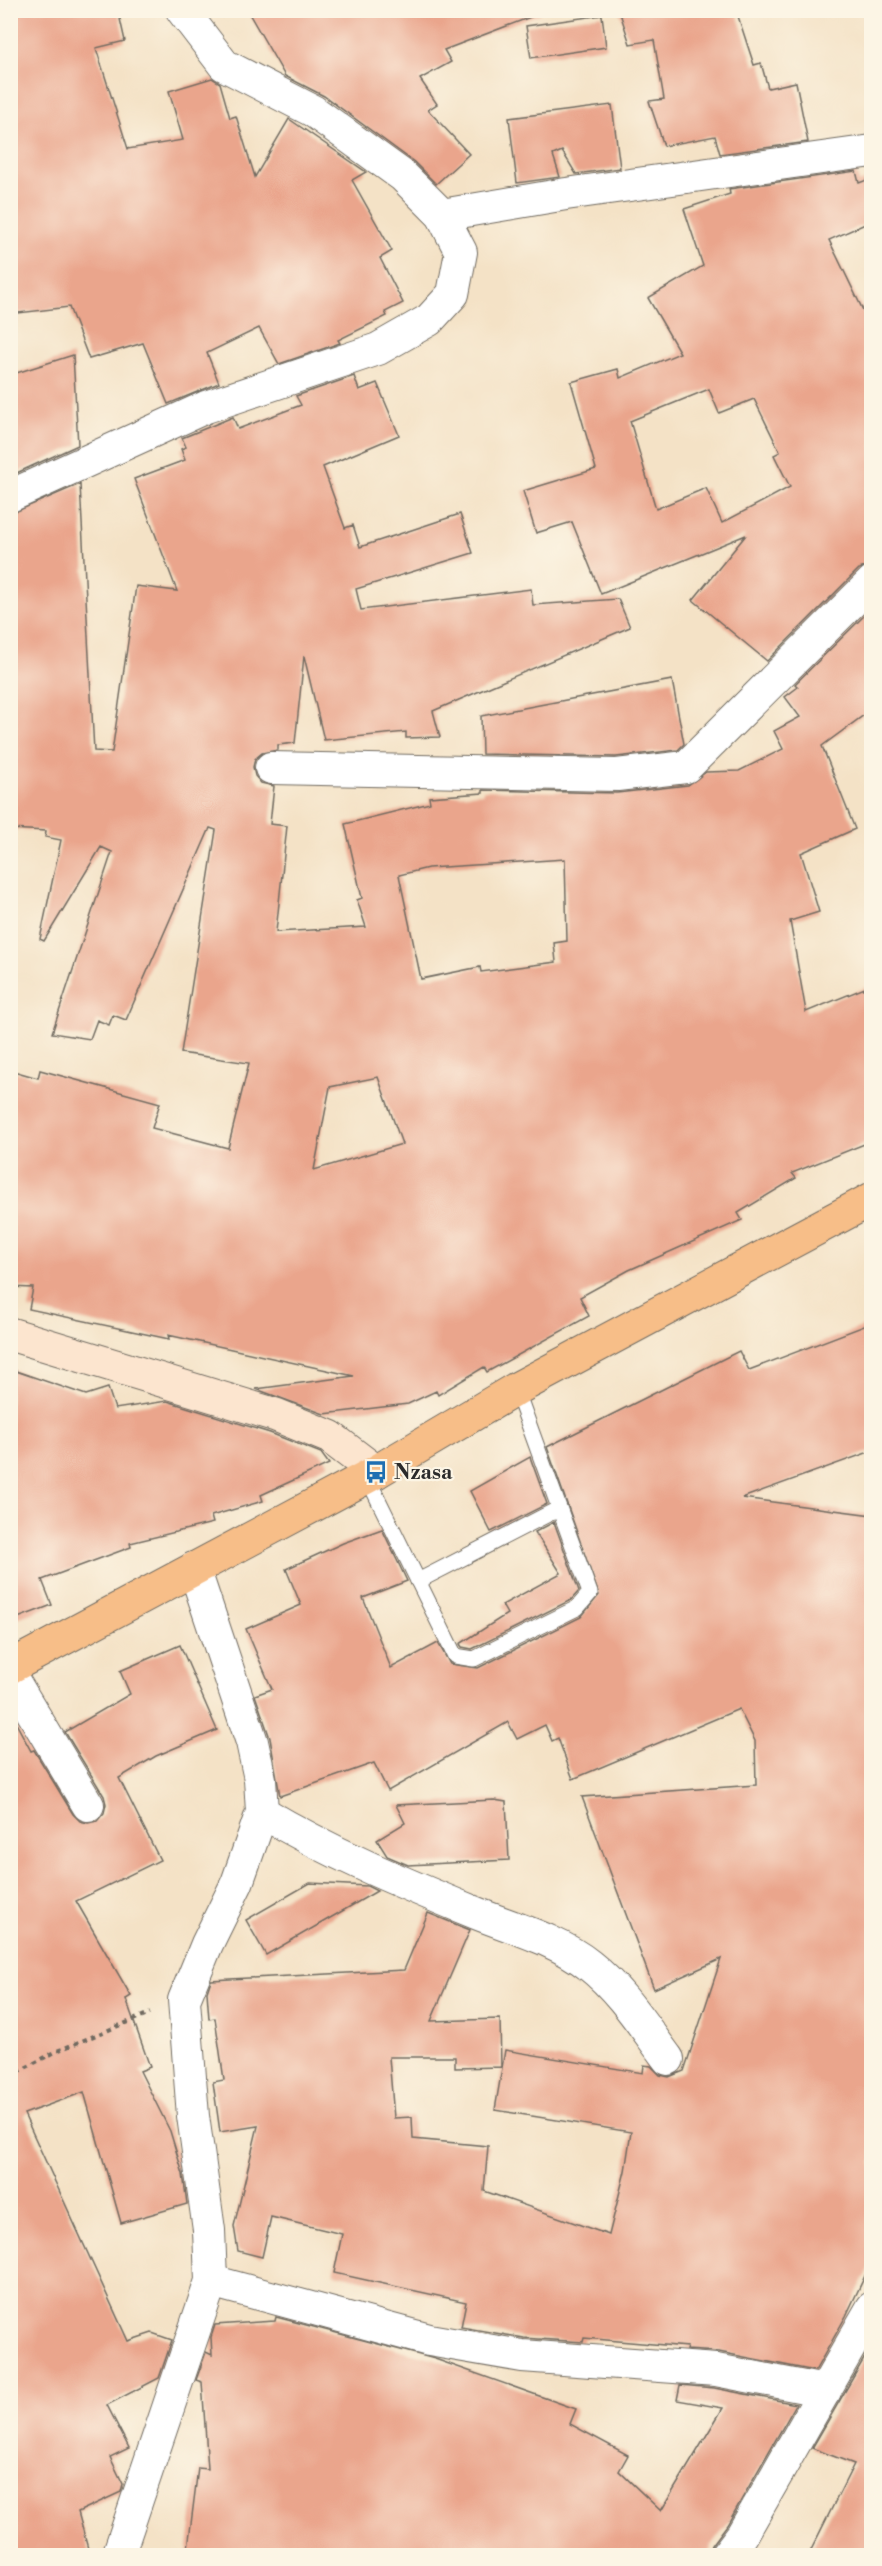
<svg xmlns="http://www.w3.org/2000/svg" width="882" height="2566" viewBox="0 0 882 2566" font-family="'Libre Bodoni',serif">
<style>
.building{fill:#eaa58c;fill-rule:evenodd}
.lines{fill:none;stroke-linecap:round;stroke-linejoin:round}
.service-casing{stroke:#716b61;stroke-width:17}
.minor-casing{stroke:#716b61;stroke-width:34}
.secondary-casing{stroke:#716b61;stroke-width:35}
.primary-casing{stroke:#716b61;stroke-width:35}
.path{stroke:#716b61;stroke-width:4;stroke-dasharray:4.5 4.5;stroke-linecap:butt}
.service{stroke:#fff;stroke-width:15}
.minor{stroke:#fff;stroke-width:32}
.secondary{stroke:#fce5cf;stroke-width:33}
.primary{stroke:#f7be88;stroke-width:33}
.labels{text-anchor:middle;stroke-width:4.5;stroke-linejoin:round;paint-order:stroke}
.poi-label{font-size:21px;font-weight:bold;fill:#2b2b2b;stroke:#fcf5e5;text-anchor:start}
</style>
<rect width="100%" height="100%" fill="#fcf5e5"/>
<filter id="ink" filterUnits="userSpaceOnUse"><feTurbulence type="fractalNoise" baseFrequency=".0167" numOctaves="2"/><feDisplacementMap in="SourceGraphic" scale="12" xChannelSelector="R" yChannelSelector="G"/><feConvolveMatrix kernelMatrix="1 2 1 2 8 2 1 2 1" color-interpolation-filters="sRGB"/></filter>
<filter id="wash" filterUnits="userSpaceOnUse"><feTurbulence type="fractalNoise" baseFrequency=".008" numOctaves="4" result="noise"/><feDisplacementMap in="SourceGraphic" scale="24" xChannelSelector="R" yChannelSelector="G"/><feGaussianBlur stdDeviation="1.35" result="paint"/><feColorMatrix in="noise" values="0 0 0 0 0 0 0 0 0 0 0 0 0 0 0 0 0 1.4 0 .05"/><feComposite in="paint" operator="in"/></filter>
<g filter="url(#wash)">
<rect width="100%" height="100%" fill="#f4e2c6"/>
<g id="blocks">
<g class="building">
<polygon points="10,10 118,10 125,41 96,48 128,149 183,140 169,91 212,78 220,83 230,118 236,116 255,177 289,119 366,172 352,180 392,251 380,258 403,303 385,312 387,316 338,340 340,343 279,364 259,328 207,353 219,383 168,404 143,343 89,359 69,307 10,314"/>
<polygon points="247,10 540,10 541,13 444,50 451,62 420,79 437,104 428,110 469,154 436,184 414,162 324,96 285,76"/>
<polygon points="619,10 736,10 754,65 761,63 768,88 796,82 808,142 720,154 715,136 664,146 649,101 664,99 654,40 630,44"/>
<polygon points="602,15 606,47 531,58 526,26"/>
<polygon points="612,105 620,168 576,174 562,151 553,155 560,177 517,183 509,118"/>
<path d="M 856,171 L 859,183 L 872,178 L 872,221 L 829,240 L 872,329 L 872,565 L 859,569 L 767,661 L 693,600 L 746,535 L 601,594 L 572,522 L 536,533 L 523,491 L 596,469 L 571,382 L 618,369 L 620,378 L 680,353 L 648,298 L 703,266 L 684,209 L 730,194 L 729,189 ZM 709,389 L 719,413 L 754,399 L 780,452 L 774,455 L 790,487 L 722,523 L 706,488 L 656,509 L 630,421 Z"/>
<polygon points="73,355 78,445 10,476 10,375"/>
<path d="M 354,376 L 359,390 L 377,383 L 399,435 L 323,467 L 345,528 L 353,525 L 360,547 L 460,514 L 473,553 L 356,589 L 361,610 L 531,589 L 533,605 L 618,599 L 630,627 L 433,711 L 440,737 L 406,738 L 406,732 L 324,740 L 304,656 L 295,743 L 278,745 L 278,750 L 262,753 L 255,759 L 253,767 L 255,776 L 261,783 L 274,786 L 270,824 L 287,826 L 276,932 L 366,927 L 357,900 L 362,898 L 345,824 L 430,803 L 429,797 L 483,793 L 483,790 L 617,793 L 688,785 L 706,772 L 739,771 L 783,749 L 774,731 L 800,717 L 785,697 L 798,687 L 795,684 L 872,608 L 872,709 L 822,746 L 855,829 L 801,853 L 819,912 L 790,921 L 806,1012 L 872,985 L 872,1141 L 792,1173 L 796,1178 L 738,1213 L 742,1220 L 629,1270 L 580,1297 L 589,1316 L 487,1372 L 484,1367 L 438,1395 L 436,1391 L 408,1404 L 324,1414 L 256,1389 L 354,1376 L 168,1335 L 169,1339 L 29,1309 L 33,1288 L 10,1287 L 10,1070 L 38,1078 L 40,1070 L 160,1103 L 152,1128 L 228,1148 L 249,1063 L 181,1053 L 216,830 L 210,828 L 126,1020 L 113,1015 L 109,1025 L 97,1020 L 90,1039 L 52,1033 L 112,852 L 101,847 L 44,941 L 40,939 L 61,840 L 45,837 L 46,831 L 10,829 L 10,514 L 80,484 L 94,751 L 112,752 L 136,586 L 177,591 L 134,479 L 185,460 L 181,449 L 186,447 L 182,438 L 233,417 L 238,429 L 301,405 L 296,396 ZM 565,859 L 567,941 L 554,943 L 556,962 L 481,972 L 480,967 L 421,979 L 399,875 L 428,868 ZM 378,1077 L 402,1144 L 314,1170 L 330,1087 Z"/>
<polygon points="672,680 684,744 678,750 616,757 482,754 481,716"/>
<polygon points="872,1323 872,1451 742,1498 872,1515 872,2261 846,2316 815,2371 719,2352 686,2350 687,2347 584,2338 583,2342 524,2338 461,2327 466,2302 334,2273 342,2234 271,2217 262,2257 238,2251 234,2226 258,2126 220,2132 213,2082 224,2080 215,2018 209,2019 207,1992 211,1980 404,1970 428,1913 470,1930 431,2021 500,2019 501,2067 455,2068 455,2057 389,2057 394,2118 412,2117 413,2139 488,2146 484,2191 609,2235 625,2171 631,2132 495,2110 505,2050 643,2073 644,2065 651,2066 660,2075 669,2077 684,2071 721,1959 654,1989 582,1797 756,1785 755,1741 739,1709 573,1779 558,1738 552,1741 545,1725 517,1739 508,1722 388,1791 374,1763 280,1796 270,1738 255,1695 272,1689 246,1629 301,1605 286,1569 343,1543 382,1529 407,1581 363,1598 391,1668 438,1643 450,1664 478,1668 581,1617 599,1595 547,1447 739,1351 749,1370"/>
<polygon points="10,1369 86,1395 108,1388 115,1409 167,1401 270,1433 321,1453 329,1464 261,1495 263,1501 211,1516 213,1523 130,1543 131,1547 42,1580 52,1605 10,1621"/>
<polygon points="530,1457 547,1504 491,1532 470,1491"/>
<polygon points="554,1522 579,1591 571,1600 472,1649 462,1647 460,1644 507,1614 502,1605 561,1573 535,1532"/>
<polygon points="180,1645 217,1730 156,1756 119,1778 160,1860 76,1901 131,1996 126,1999 150,2067 140,2071 170,2131 183,2174 187,2204 121,2223 84,2092 24,2114 128,2341 152,2333 172,2340 159,2378 107,2405 129,2448 110,2457 123,2484 121,2492 78,2512 90,2556 10,2556 10,1712 31,1751 34,1750 73,1814 80,1821 88,1823 97,1821 104,1813 106,1804 104,1796 65,1732 130,1694 120,1671"/>
<polygon points="494,1800 506,1802 509,1860 408,1865 387,1856 377,1840 405,1823 396,1805"/>
<polygon points="310,1883 367,1886 377,1891 266,1955 246,1920"/>
<polygon points="276,2317 435,2359 576,2409 570,2424 628,2455 619,2471 661,2511 723,2408 677,2400 680,2385 714,2388 796,2404 727,2525 712,2545 708,2556 187,2556 198,2468 208,2469 202,2382 196,2380 206,2352 212,2355 211,2337 215,2325 275,2321"/>
<polygon points="872,2345 872,2556 808,2556 854,2464 812,2448"/>
</g>
</g>
</g>
<g filter="url(#ink)">
<use href="#blocks" fill-opacity="0" stroke="#716b61" stroke-width="1.5"/>
<g class="lines">
<g class="service-casing">
<g id="service">
<polyline points="367,1477 455,1656 474,1659 577,1608 590,1593 516,1389"/>
<polyline points="418,1581 558,1509"/>
</g>
</g>
<g class="minor-casing">
<g id="minor">
<polyline points="442,215 566,194 872,151"/>
<polyline points="10,496 206,407 378,349 429,320 453,294 461,252 442,215 403,176 313,111 224,65 182,10"/>
<polyline points="271,768 617,775 686,767 872,582"/>
<polyline points="10,1675 88,1805"/>
<path d="M 262,1812 C 330,1853 403,1883 476,1913 C 513,1928 558,1940 589,1965 C 621,1990 644,2027 668,2059"/>
<polyline points="211,2281 429,2340 522,2356 716,2370 825,2391"/>
<polyline points="118,2556 211,2281 209,2230 193,2116 184,2000 207,1944 237,1883 262,1812 260,1779 252,1742 194,1568"/>
<polyline points="726,2556 742,2535 872,2308"/>
</g>
</g>
<g class="secondary-casing">
<polyline id="secondary" points="10,1334 276,1415 330,1437 376,1472"/>
</g>
<g class="primary-casing">
<polyline id="primary" points="10,1667 376,1472 516,1389 872,1199"/>
</g>
<polyline class="path" points="10,2076 57,2051 150,2013"/>
<use href="#service" class="service"/>
<use href="#minor" class="minor"/>
<use href="#secondary" class="secondary"/>
<use href="#primary" class="primary"/>
</g>
</g>
<defs>
<g id="bus-bare" transform="scale(1.8)"><path d="M-5-6H5V4H4V6H2V4H-2V6H-4V4H-5ZM-3.5-4V0h7V-4ZM-3.5 1.2v1.5H-2V1.2ZM2 1.2v1.5H3.5V1.2Z" fill="#1f6fb2" stroke="#fcf5e5" stroke-width="2.5" paint-order="stroke"/></g>
</defs>
<g fill-rule="evenodd">
<use href="#bus-bare" x="376" y="1472"/>
</g>
<g class="labels">
<g class="poi-label">
<text x="394" y="1479">Nzasa</text>
</g>
</g>
<rect width="882" height="2566" fill="none" stroke="#fcf5e5" stroke-width="36"/>
</svg>
